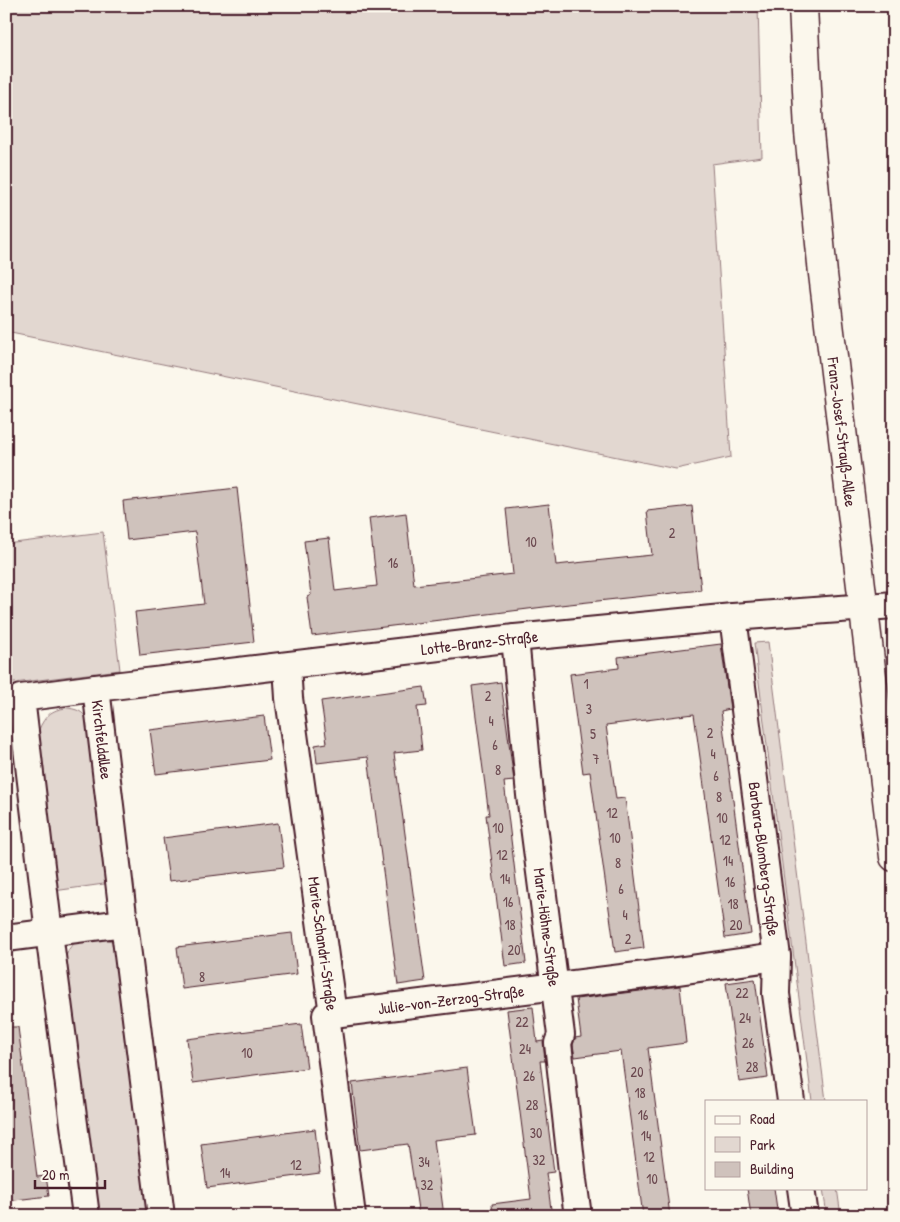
<svg xmlns="http://www.w3.org/2000/svg" width="900" height="1222" viewBox="0 0 900 1222" font-family="'Patrick Hand',sans-serif">
<style>
.green{fill:#e2d7d0;stroke:#967b7e}
.building{fill:#cfc2bc;stroke:#4a1f2b}
.lines{fill:none;stroke-linecap:round;stroke-linejoin:round}
.street-casing{stroke:#4a1f2b;stroke-width:30}
.secondary-casing{stroke:#4a1f2b;stroke-width:31}
.street{stroke:#fbf7ec;stroke-width:26}
.secondary{stroke:#fbf7ec;stroke-width:28}
.labels{text-anchor:middle;stroke-width:4;stroke-linejoin:round;paint-order:stroke}
.number-label{font-size:14px;fill:#6b484f}
.street-label{font-size:16px;fill:#4a1f2b;stroke:#fbf7ec}
</style>
<rect width="100%" height="100%" fill="#fbf7ec"/>
<filter id="ink" filterUnits="userSpaceOnUse"><feTurbulence type="fractalNoise" baseFrequency=".02" numOctaves="2"/><feDisplacementMap in="SourceGraphic" scale="10" xChannelSelector="R" yChannelSelector="G"/><feConvolveMatrix kernelMatrix="1 2 1 2 8 2 1 2 1" color-interpolation-filters="sRGB"/></filter>
<g filter="url(#ink)">
<g class="green">
<polygon points="6,6 758,6 762,157 712,164 731,457 676,469 6,332"/>
<polygon points="103,532 120,670 6,684 6,544"/>
<polygon points="768,642 826,1101 812,1101 754,643"/>
<path d="M 68,708 C 81,710 84,713 90,724 L 111,883 L 54,891 L 37,734 C 44,717 50,709 68,708 Z"/>
<path d="M 101,938 L 112,941 L 117,947 L 153,1216 L 96,1216 L 64,968 C 67,940 77,940 101,938 Z"/>
<polygon points="823,1188 837,1188 841,1216 827,1216"/>
</g>
<g class="building">
<polygon points="237,488 254,642 140,655 135,612 204,604 195,532 127,540 123,501"/>
<polygon points="549,504 556,565 652,555 647,511 692,506 701,590 560,605 312,636 307,597 311,595 304,541 329,538 335,591 377,586 369,518 406,513 414,585 513,574 506,509"/>
<polygon points="721,644 730,709 721,711 751,934 725,938 694,714 606,725 616,799 625,798 644,948 615,952 590,772 583,773 570,674 619,668 618,657"/>
<polygon points="501,682 514,781 504,782 526,963 505,966 486,815 489,815 472,686"/>
<polygon points="424,687 427,706 417,707 422,750 394,753 425,981 398,985 368,757 317,763 315,745 327,743 321,701"/>
<polygon points="264,716 270,760 156,774 150,730"/>
<polygon points="278,823 284,867 169,881 163,838"/>
<polygon points="292,933 297,974 182,989 177,947"/>
<polygon points="755,979 768,1078 739,1082 726,983"/>
<polygon points="680,986 686,1043 648,1048 670,1216 643,1216 621,1051 575,1057 573,1045 575,1038 581,1037 576,999"/>
<polygon points="533,1007 537,1042 543,1041 545,1061 540,1061 554,1172 546,1173 552,1216 493,1216 492,1204 531,1199 507,1010"/>
<polygon points="301,1024 307,1068 193,1083 187,1039"/>
<polygon points="6,1027 18,1027 37,1177 46,1176 49,1196 6,1201"/>
<polygon points="467,1068 476,1135 434,1140 444,1216 419,1216 408,1144 360,1150 352,1083"/>
<polygon points="315,1129 320,1173 207,1188 201,1144"/>
<polygon points="747,1188 774,1188 778,1216 751,1216"/>
</g>
<g class="lines">
<g class="street-casing">
<g id="street">
<path id="s1" d="M 733,617 L 777,957 L 776,994 L 791,1101"/>
<path id="s2" d="M 515,638 L 530,795 L 561,1035 L 558,1043 L 573,1180 L 578,1216"/>
<path id="s3" d="M 287,666 L 289,698 L 333,1014 L 326,1015 L 352,1216"/>
<path id="s4" d="M 96,688 L 124,923 L 161,1216"/>
<polyline points="6,938 124,923"/>
<path id="s5" d="M 333,1014 L 670,972 L 777,957"/>
<polyline points="801,1188 805,1216"/>
<path id="s6" d="M 86,1216 L 49,933 L 21,698 L 96,688 L 515,638 L 733,617 L 894,605"/>
</g>
</g>
<g class="secondary-casing">
<g id="secondary">
<path id="s7" d="M 803,6 L 809,132 L 823,274 L 894,857"/>
</g>
</g>
<use href="#street" class="street"/>
<use href="#secondary" class="secondary"/>
</g>
</g>
<g class="labels">
<g class="number-label">
<text x="672" y="538">2</text>
<text x="531" y="547">10</text>
<text x="393" y="568">16</text>
<text x="586" y="689">1</text>
<text x="488" y="701">2</text>
<text x="589" y="714">3</text>
<text x="491" y="726">4</text>
<text x="710" y="738">2</text>
<text x="593" y="739">5</text>
<text x="495" y="750">6</text>
<text x="713" y="759">4</text>
<text x="596" y="764">7</text>
<text x="498" y="775">8</text>
<text x="716" y="781">6</text>
<text x="719" y="802">8</text>
<text x="612" y="818">12</text>
<text x="722" y="823">10</text>
<text x="498" y="833">10</text>
<text x="615" y="843">10</text>
<text x="725" y="845">12</text>
<text x="502" y="860">12</text>
<text x="728" y="866">14</text>
<text x="618" y="868">8</text>
<text x="505" y="884">14</text>
<text x="730" y="887">16</text>
<text x="621" y="894">6</text>
<text x="508" y="907">16</text>
<text x="733" y="909">18</text>
<text x="625" y="920">4</text>
<text x="510" y="930">18</text>
<text x="736" y="930">20</text>
<text x="628" y="944">2</text>
<text x="514" y="955">20</text>
<text x="202" y="982">8</text>
<text x="742" y="998">22</text>
<text x="745" y="1023">24</text>
<text x="522" y="1027">22</text>
<text x="748" y="1048">26</text>
<text x="525" y="1054">24</text>
<text x="247" y="1058">10</text>
<text x="752" y="1072">28</text>
<text x="637" y="1077">20</text>
<text x="529" y="1081">26</text>
<text x="640" y="1098">18</text>
<text x="532" y="1110">28</text>
<text x="643" y="1120">16</text>
<text x="536" y="1138">30</text>
<text x="646" y="1141">14</text>
<text x="649" y="1162">12</text>
<text x="539" y="1165">32</text>
<text x="424" y="1167">34</text>
<text x="296" y="1170">12</text>
<text x="225" y="1178">14</text>
<text x="652" y="1184">10</text>
<text x="427" y="1190">32</text>
</g>
<g class="street-label">
<text dy="6" stroke="none"><textPath href="#s7" startOffset="428">Franz-Josef-Strauß-Allee</textPath></text>
<text dy="6" stroke="none"><textPath href="#s6" startOffset="984">Lotte-Branz-Straße</textPath></text>
<text dy="6" stroke="none"><textPath href="#s4" startOffset="52">Kirchfeldallee</textPath></text>
<text dy="6" stroke="none"><textPath href="#s1" startOffset="244">Barbara-Blomberg-Straße</textPath></text>
<text dy="6" stroke="none"><textPath href="#s2" startOffset="291">Marie-Höhne-Straße</textPath></text>
<text dy="6" stroke="none"><textPath href="#s3" startOffset="280">Marie-Schandri-Straße</textPath></text>
<text dy="6" stroke="none"><textPath href="#s5" startOffset="119">Julie-von-Zerzog-Straße</textPath></text>
</g>
</g>
<rect width="900" height="1222" fill="none" stroke="#fbf7ec" stroke-width="25"/>
<rect x="12" y="12" width="875" height="1197" fill="none" stroke="#4a1f2b" stroke-width="2" filter="url(#ink)"/>
<rect x="705" y="1100" width="162" height="90" fill="#fbf7ec" stroke="#b4a19f"/>
<rect x="715" y="1116" width="25" height="8" fill="#fbf7ec" stroke="#b4a19f"/>
<text x="750" y="1124" font-size="15" fill="#4a1f2b">Road</text>
<rect x="715" y="1137" width="25" height="15" fill="#e2d7d0" stroke="#b4a19f"/>
<text x="750" y="1150" font-size="15" fill="#4a1f2b">Park</text>
<rect x="715" y="1162" width="25" height="15" fill="#cfc2bc" stroke="#b4a19f"/>
<text x="750" y="1174" font-size="15" fill="#4a1f2b">Building</text>
<path d="M35 1180v8h70v-8" fill="none" stroke="#4a1f2b" stroke-width="2.5"/>
<text x="42" y="1180" font-size="15" fill="#4a1f2b" stroke="#fbf7ec" stroke-width="4" paint-order="stroke">20 m</text>
</svg>
